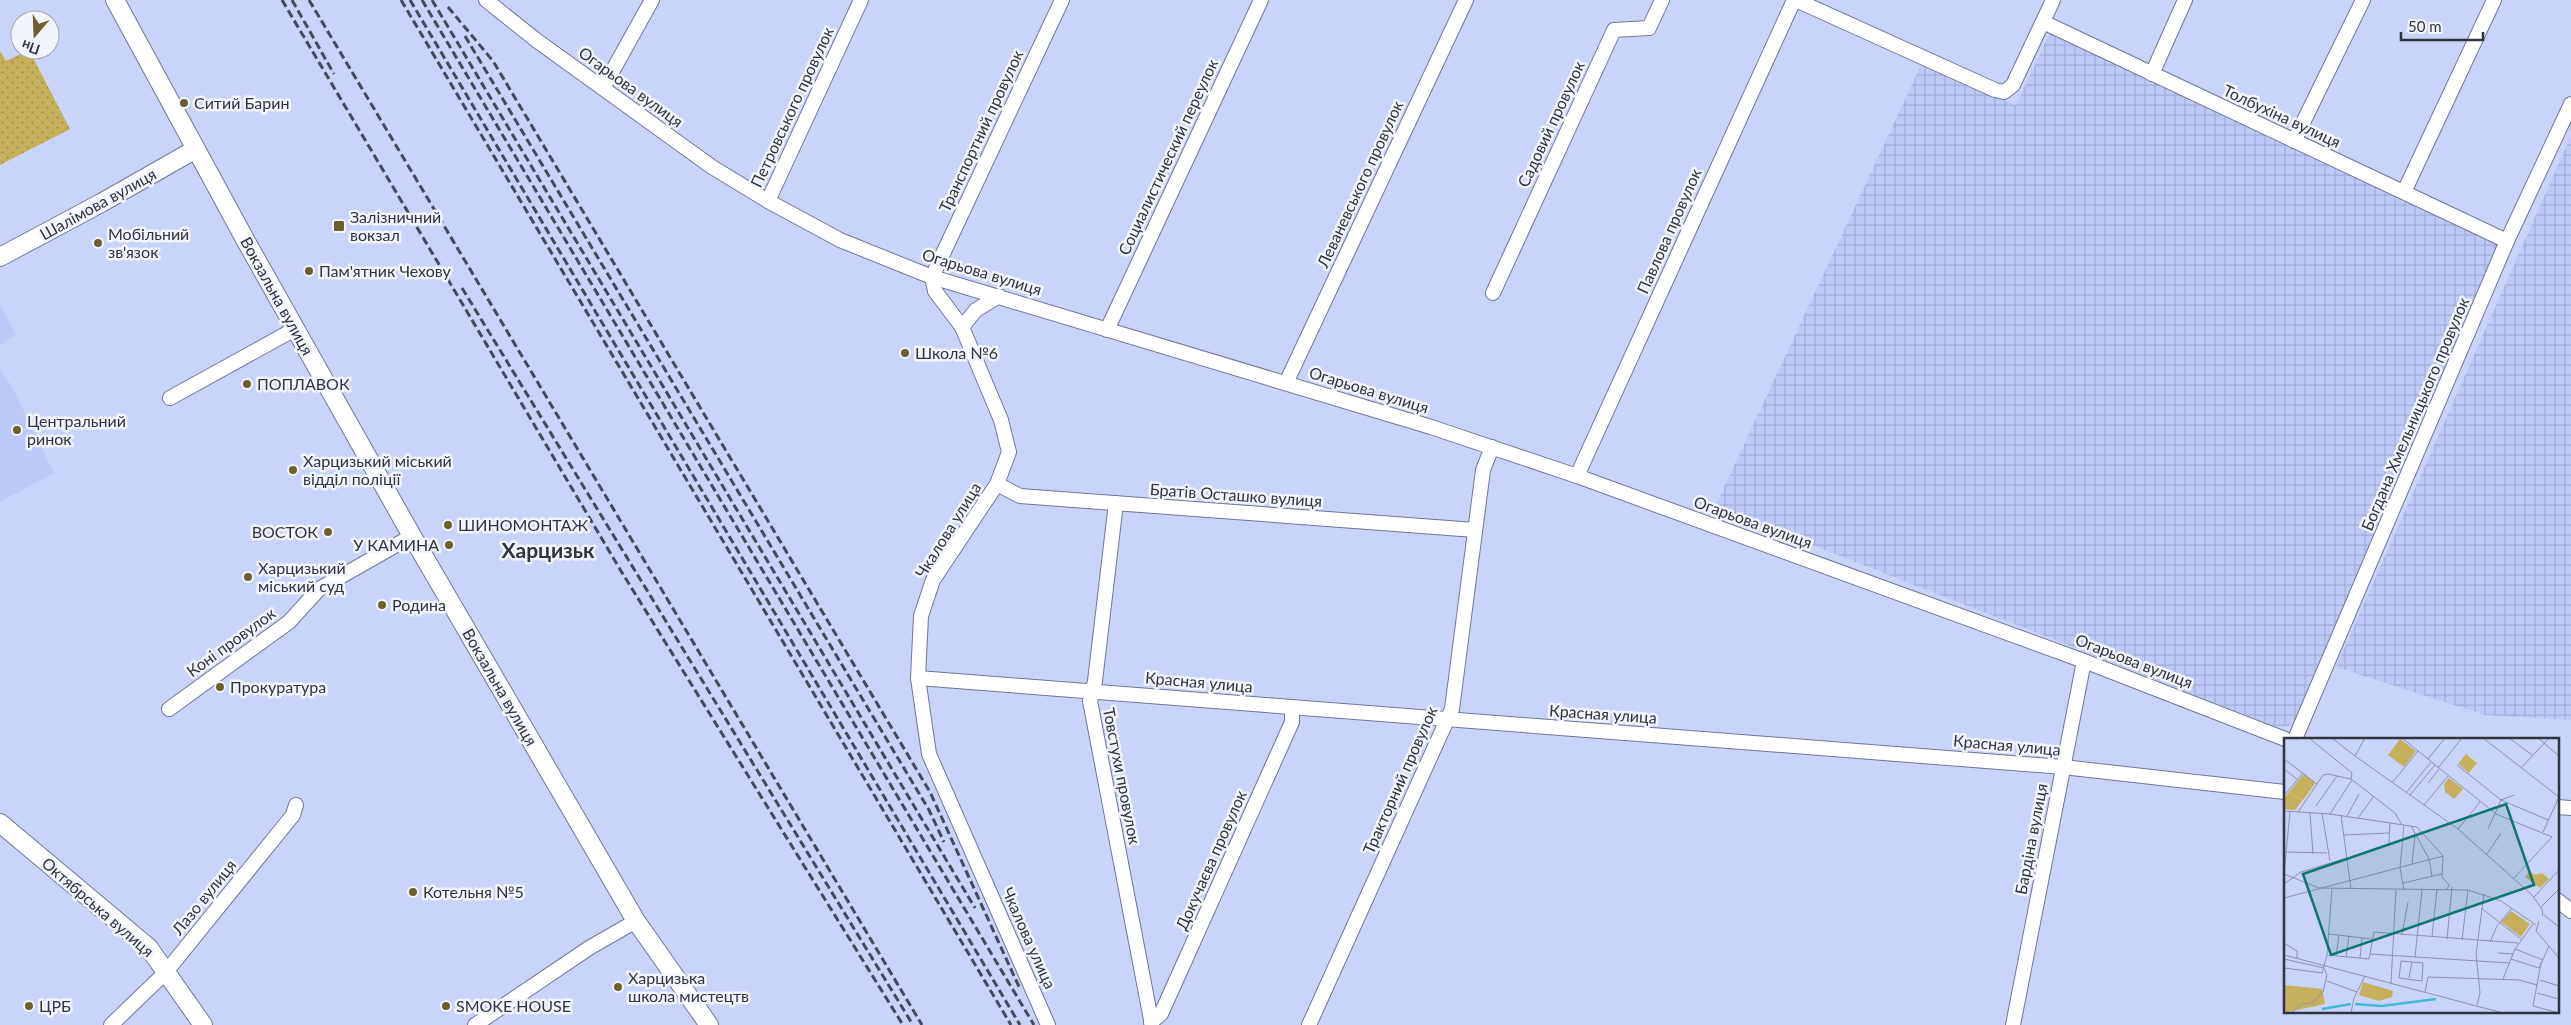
<svg xmlns="http://www.w3.org/2000/svg" width="2571" height="1025" viewBox="0 0 2571 1025" font-family="Lato,sans-serif">
<style>
.built{fill:#bfc9f8}
.industrial{fill:url(#industrial-grid)}
.park{fill:url(#park-dots)}
.lines{fill:none;stroke-linecap:round;stroke-linejoin:round}
.minor-casing{stroke:#6f779b;stroke-width:16}
.major-casing{stroke:#6f779b;stroke-width:20}
.minor{stroke:#fff;stroke-width:14}
.major{stroke:#fff;stroke-width:18}
.rail{stroke:#44495b;stroke-width:3;stroke-dasharray:8 4;stroke-linecap:butt}
.poi-dot{fill:#6c5f2c;stroke:#f3f5fd;stroke-width:2}
.labels{text-anchor:middle;stroke-width:5;stroke-linejoin:round;paint-order:stroke}
.street-label{font-size:16px;fill:#2f3342;stroke:#f3f5fd}
.poi-label{font-size:16px;fill:#2f3342;stroke:#f3f5fd;text-anchor:start}
.district-label{font-size:21px;font-weight:bold;fill:#2f3342;stroke:#f3f5fd}
.inset-river{fill:none;stroke:#41bad4;stroke-width:2.5}
.inset-road{fill:none;stroke:#8c93b0;stroke-width:1}
.view{fill:#0f766e;fill-opacity:0.15;stroke:#0f766e;stroke-width:2.5}
.inset-edge{fill:none;stroke:#2f3342;stroke-width:2.5}
</style>
<defs>
<pattern id="industrial-grid" width="8" height="8" patternUnits="userSpaceOnUse" patternTransform="scale(1.25)"><rect width="8" height="8" fill="#bfc9f8"/><path d="M0 4h8M4 0v8" fill="none" stroke="#a4add6"/></pattern>
<pattern id="park-dots" width="8" height="8" patternUnits="userSpaceOnUse" patternTransform="scale(1.25)"><rect width="8" height="8" fill="#c6b05c"/><path d="M2 2h.1M6 6h.1" fill="none" stroke="#a1904e" stroke-width="1.8" stroke-linecap="round"/></pattern>
</defs>
<rect width="100%" height="100%" fill="#cad3fa"/>
<g class="built">
<polygon points="0,304 16,334 0,346"/>
<polygon points="0,369 12,387 54,473 0,502"/>
</g>
<g class="industrial">
<polygon points="2051,31 2499,242 2298,717 2289,726 2280,727 2272,725 1715,507 1922,63 2016,105"/>
<polygon points="2571,136 2571,720 2485,715 2336,667"/>
</g>
<polygon class="park" points="29,50 70,129 0,165 0,51 6,61"/>
<g class="lines">
<g class="minor-casing">
<g id="minor">
<polyline points="486,0 536,40 712,167 768,201 840,240 932,277 1431,427 1577,476 2084,661 2285,739"/>
<polyline points="1796,0 1995,90 2004,92 2013,85 2053,0"/>
<polyline points="2043,22 2507,241"/>
<polyline points="2152,74 2185,0"/>
<polyline points="603,88 652,0"/>
<polyline points="2294,141 2363,0"/>
<polyline points="2404,192 2494,0"/>
<polyline points="768,201 861,0"/>
<polyline points="1493,293 1614,30 1649,28 1662,0"/>
<polyline points="999,296 976,310 962,327 1001,420 1009,452 997,484 933,580 921,616 918,678 929,754 1048,1025"/>
<polyline points="962,327 935,291 932,277 1062,0"/>
<polyline points="1107,330 1261,0"/>
<polyline points="1286,383 1466,0"/>
<polyline points="170,398 295,329"/>
<polyline points="1577,476 1794,0"/>
<polyline points="997,484 1020,496 1475,530"/>
<polyline points="1116,503 1095,681 1090,701 1152,1025"/>
<polyline points="918,678 2063,767 2285,792"/>
<polyline points="169,709 289,622 319,589 412,536"/>
<polyline points="2295,739 2507,241 2571,104"/>
<polyline points="2557,807 2571,808"/>
<polyline points="2557,900 2571,911"/>
<polyline points="1151,1022 1161,1014 1292,722 1292,707"/>
<polyline points="111,1025 166,972 293,815 296,805"/>
<polyline points="475,1025 589,948 636,921"/>
<polyline points="1309,1025 1452,709 1483,470 1492,447"/>
<polyline points="2013,1025 2084,661"/>
</g>
</g>
<g class="major-casing">
<g id="major">
<polyline points="115,0 247,243 412,536 636,921 709,1025"/>
<polyline points="0,257 101,203 196,149"/>
<polyline points="0,823 149,948 203,1025"/>
</g>
</g>
<use href="#minor" class="minor"/>
<use href="#major" class="major"/>
<g class="rail">
<polyline points="282,0 621,571 903,1025"/>
<polyline points="292,0 334,74"/>
<polyline points="309,0 922,1025"/>
<polyline points="401,0 1011,1025"/>
<polyline points="410,0 1020,1025"/>
<polyline points="422,0 1034,1025"/>
<polyline points="432,0 975,908"/>
<polyline points="448,7 493,61 930,792 1020,989"/>
<polyline points="465,36 929,810 944,842"/>
<polyline points="462,288 913,1025"/>
</g>
</g>
<g class="poi-dot">
<circle cx="184" cy="103" r="5"/>
<rect x="333" y="220" width="12" height="12" rx="2.5"/>
<circle cx="98" cy="243" r="5"/>
<circle cx="309" cy="271" r="5"/>
<circle cx="905" cy="353" r="5"/>
<circle cx="247" cy="384" r="5"/>
<circle cx="17" cy="430" r="5"/>
<circle cx="293" cy="470" r="5"/>
<circle cx="448" cy="525" r="5"/>
<circle cx="328" cy="532" r="5"/>
<circle cx="449" cy="545" r="5"/>
<circle cx="248" cy="577" r="5"/>
<circle cx="382" cy="605" r="5"/>
<circle cx="220" cy="687" r="5"/>
<circle cx="413" cy="892" r="5"/>
<circle cx="618" cy="987" r="5"/>
<circle cx="29" cy="1006" r="5"/>
<circle cx="446" cy="1006" r="5"/>
</g>
<g class="labels">
<g class="street-label">
<text transform="translate(631 87) rotate(36)" y="6">Огарьова вулиця</text>
<text transform="translate(792 107) rotate(-65)" y="6">Петровського провулок</text>
<text transform="translate(2282 116) rotate(25)" y="6">Толбухіна вулиця</text>
<text transform="translate(1551 124) rotate(-65)" y="6">Садовий провулок</text>
<text transform="translate(981 131) rotate(-65)" y="6">Транспортний провулок</text>
<text transform="translate(1168 157) rotate(-65)" y="6">Социалистический переулок</text>
<text transform="translate(1360 184) rotate(-65)" y="6">Леваневського провулок</text>
<text transform="translate(98 204) rotate(-29)" y="6">Шалімова вулиця</text>
<text transform="translate(1669 231) rotate(-66)" y="6">Павлова провулок</text>
<text transform="translate(982 272) rotate(17)" y="6">Огарьова вулиця</text>
<text transform="translate(277 296) rotate(61)" y="6">Вокзальна вулиця</text>
<text transform="translate(1369 390) rotate(17)" y="6">Огарьова вулиця</text>
<text transform="translate(2415 414) rotate(-67)" y="6">Богдана Хмельницького провулок</text>
<text transform="translate(1236 495) rotate(4)" y="6">Братів Осташко вулиця</text>
<text transform="translate(1753 522) rotate(20)" y="6">Огарьова вулиця</text>
<text transform="translate(948 530) rotate(-58)" y="6">Чкалова улица</text>
<text transform="translate(231 642) rotate(-36)" y="6">Коні провулок</text>
<text transform="translate(2134 661) rotate(21)" y="6">Огарьова вулиця</text>
<text transform="translate(1199 682) rotate(5)" y="6">Красная улица</text>
<text transform="translate(500 687) rotate(60)" y="6">Вокзальна вулиця</text>
<text transform="translate(1603 714) rotate(4)" y="6">Красная улица</text>
<text transform="translate(2007 745) rotate(5)" y="6">Красная улица</text>
<text transform="translate(1122 776) rotate(79)" y="6">Товстухи провулок</text>
<text transform="translate(1400 780) rotate(-66)" y="6">Тракторний провулок</text>
<text transform="translate(2031 839) rotate(-79)" y="6">Бардіна вулиця</text>
<text transform="translate(1211 860) rotate(-66)" y="6">Докучаєва провулок</text>
<text transform="translate(204 897) rotate(-51)" y="6">Лазо вулиця</text>
<text transform="translate(98 907) rotate(41)" y="6">Октябрська вулиця</text>
<text transform="translate(1029 938) rotate(66)" y="6">Чкалова улица</text>
</g>
<g class="poi-label">
<text x="194" y="109">Ситий Барин</text>
<text x="350" y="223">Залізничний<tspan x="350" dy="18">вокзал</tspan></text>
<text x="108" y="240">Мобільний<tspan x="108" dy="18">зв'язок</tspan></text>
<text x="319" y="277">Пам'ятник Чехову</text>
<text x="915" y="359">Школа №6</text>
<text x="257" y="390">ПОПЛАВОК</text>
<text x="27" y="427">Центральний<tspan x="27" dy="18">ринок</tspan></text>
<text x="303" y="467">Харцизький міський<tspan x="303" dy="18">відділ поліції</tspan></text>
<text x="458" y="531">ШИНОМОНТАЖ</text>
<text x="318" y="538" text-anchor="end">ВОСТОК</text>
<text x="439" y="551" text-anchor="end">У КАМИНА</text>
<text x="258" y="574">Харцизький<tspan x="258" dy="18">міський суд</tspan></text>
<text x="392" y="611">Родина</text>
<text x="230" y="693">Прокуратура</text>
<text x="423" y="898">Котельня №5</text>
<text x="628" y="984">Харцизька<tspan x="628" dy="18">школа мистецтв</tspan></text>
<text x="39" y="1012">ЦРБ</text>
<text x="456" y="1012">SMOKE HOUSE</text>
</g>
<g class="district-label">
<text x="548" y="558">Харцизьк</text>
</g>
</g>
<g transform="translate(2284 738)">
<rect width="275" height="275" fill="#cad3fa"/>
<path d="M 20,36 L 31,45 L 25,54 L 13,44 ZM 227,173 L 246,186 L 237,199 L 217,184 Z" fill="#c6b05c"/>
<path d="M 13,44 L 25,54 L 18,63 L 5,54 Z" fill="#c6b05c"/>
<path d="M 79,244 L 109,253 L 108,259 L 95,263 L 75,257 Z" fill="#c6b05c"/>
<path d="M 116,1 L 132,13 L 120,29 L 104,17 ZM 182,16 L 193,25 L 185,35 L 174,26 ZM 165,40 L 179,51 L 170,61 L 161,54 L 160,46 ZM 5,54 L 18,63 L 11,72 L 0,71 L 0,60 ZM 246,133 L 251,137 L 258,135 L 265,141 L 256,150 L 241,139 Z" fill="#c6b05c"/>
<path d="M 0,247 L 38,251 L 41,266 L 0,275 Z" fill="#c6b05c"/>
<path class="inset-river" d="M 71,266 L 98,268 L 152,261M 38,271 L 67,266"/>
<path class="inset-road" d="M 25,0 L 68,35 L 67,41M 48,0 L 71,18M 81,0 L 71,18 L 174,91 L 248,157 L 258,171 L 259,178M 118,0 L 212,76 L 268,99 L 230,140M 199,0 L 275,59M 225,0 L 248,17M 254,0 L 275,18M 0,21 L 33,46M 144,21 L 161,0M 173,27 L 217,62 L 264,82M 238,29 L 265,0M 154,30 L 178,0M 0,31 L 14,42M 108,45 L 134,13M 144,45 L 155,31M 122,55 L 147,24M 126,57 L 151,27M 0,58 L 19,35M 140,67 L 164,38M 32,68 L 53,38M 0,73 L 46,76 L 133,89 L 159,118 L 158,139 L 165,147 L 163,151M 14,74 L 39,37 L 44,36 L 67,41 L 111,75 L 118,87M 26,75 L 29,116M 38,75 L 46,123M 46,76 L 68,42M 57,77 L 67,151M 63,78 L 75,56M 74,80 L 90,58M 127,88 L 145,121 L 148,138M 174,91 L 196,64M 204,91 L 217,62 L 230,57M 259,94 L 275,59M 60,97 L 105,95M 105,105 L 106,85M 2,114 L 43,115M 203,116 L 217,95M 128,126 L 131,98M 0,136 L 35,150 L 184,152 L 217,163 L 252,187M 0,136 L 6,74M 119,145 L 158,136M 0,146 L 17,134 L 63,120M 120,152 L 116,130 L 120,87M 250,159 L 275,132M 0,160 L 159,118M 257,169 L 274,152M 197,170 L 237,201M 260,177 L 275,189M 255,183 L 252,193 L 275,220M 45,196 L 88,201M 118,197 L 124,164M 148,199 L 153,151M 163,201 L 168,149M 178,202 L 184,152M 206,204 L 213,188 L 228,170M 0,205 L 13,213 L 13,220M 231,211 L 259,222M 214,215 L 229,216M 86,216 L 225,225M 0,217 L 219,275M 43,217 L 85,221 L 90,194 L 234,205M 52,218 L 55,197M 62,219 L 65,198M 131,219 L 138,152M 76,220 L 78,200M 0,221 L 40,230 L 43,237 L 39,254 L 28,265 L 18,266 L 7,275M 227,221 L 255,230 L 265,208M 117,223 L 139,225 L 138,243 L 115,240 ZM 257,225 L 249,268 L 275,275M 0,230 L 39,235M 38,235 L 43,217 L 48,151M 125,240 L 128,224M 219,241 L 231,211 L 249,186M 256,242 L 275,248M 43,243 L 73,254M 107,245 L 112,152M 141,254 L 144,239 L 235,242 L 253,247M 253,255 L 275,261M 193,267 L 196,255 L 192,216 L 200,156M 67,275 L 70,260 L 81,238"/>
<path class="view" d="M 222,66 L 250,147 L 47,217 L 19,136 Z"/>
<rect width="275" height="275" class="inset-edge"/>
</g>
<g transform="translate(35 35) rotate(199)"><circle r="24" fill="#f3f5fd" stroke="#a5a7b2"/>
<path d="M0-4L9 19L0 12L-9 19Z" fill="#6c5f2c"/>
<text y="-8" font-size="14" font-weight="bold" text-anchor="middle" fill="#2f3342">Пн</text>
</g>
<path d="M2401 32v8h82v-8" fill="none" stroke="#2f3342" stroke-width="2.5"/>
<text x="2408" y="32" font-size="15" fill="#2f3342" stroke="#f3f5fd" stroke-width="4" paint-order="stroke">50 m</text>
</svg>
